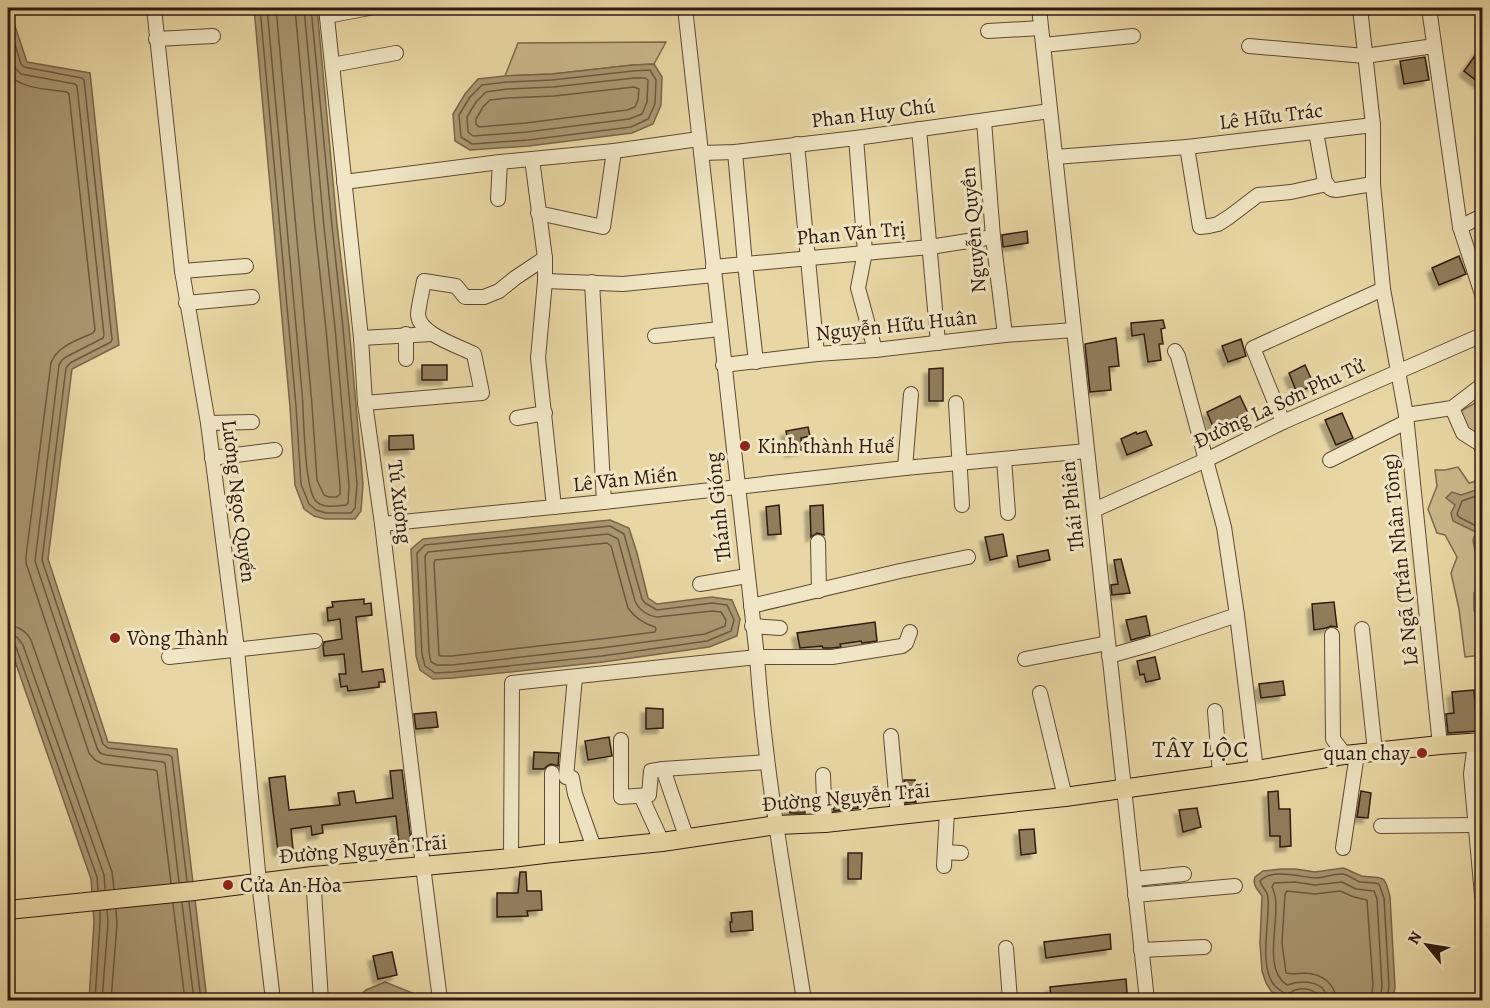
<svg xmlns="http://www.w3.org/2000/svg" width="1490" height="1008" viewBox="0 0 1490 1008" font-family="Alegreya,serif">
<style>
.green{fill:#c9b78a;stroke:#7c694c;stroke-width:1.5}
.water{fill:#a99771;stroke:#796549;stroke-width:1.5}
.lines{fill:none;stroke-linecap:round;stroke-linejoin:round}
.shore{stroke:#6c5940;stroke-width:1.5}
.building{fill:#907d5c;stroke:#301b0e;stroke-width:1.5;filter:url(#shadow)}
.minor-casing{stroke:#5e4a34;stroke-width:16}
.major-casing{stroke:#301b0e;stroke-width:20}
.minor{stroke:#f0e5c4;stroke-width:14}
.major{stroke:#e8d7a4;stroke-width:18}
.poi-dot{fill:#8f2418;stroke:#f0e5c4;stroke-width:2}
.labels{text-anchor:middle;stroke-width:6;stroke-linejoin:round;paint-order:stroke}
.street-label{font-size:21px;fill:#301b0e;stroke:#f0e5c4}
.poi-label{font-size:21px;fill:#301b0e;stroke:#f0e5c4;text-anchor:start}
.quarter-label{font-size:24px;letter-spacing:1.5px;fill:#301b0e;stroke:#f0e5c4}
</style>
<defs>
<filter id="shadow"><feDropShadow dx="-5" dy="5" stdDeviation="1.5" flood-color="#0004"/></filter>
</defs>
<rect width="100%" height="100%" fill="#e8d7a4"/>
<filter id="stains"><feTurbulence type="fractalNoise" baseFrequency=".00333" numOctaves="4"/><feColorMatrix values="0 0 0 0 .2 0 0 0 0 .09 0 0 0 0 .02 0 0 0 .5 -.17"/></filter>
<radialGradient id="worn" r=".72"><stop offset=".6" stop-color="#630" stop-opacity="0"/><stop offset="1" stop-color="#630" stop-opacity=".3"/></radialGradient>
<g class="green">
<polygon points="666,42 654,64 633,65 552,74 505,76 518,43"/>
<polygon points="1475,403 1482,421 1482,467 1459,412"/>
<polygon points="1458,467 1469,483 1482,479 1482,594 1479,588 1474,593 1474,610 1479,623 1482,624 1482,655 1465,657 1459,609 1451,573 1457,557 1445,535 1437,533 1428,509 1437,486 1435,470 1445,470"/>
</g>
<g class="water">
<polygon points="8,8 9,8 27,62 90,73 119,345 72,369 48,559 108,742 177,749 207,1000 89,1000 94,922 91,879 8,641 8,251 10,211 8,201"/>
<polygon points="254,8 317,8 337,225 349,327 363,484 361,511 355,519 325,519 314,516 304,509 295,485 290,407"/>
<polygon points="654,64 662,77 661,105 653,124 632,133 529,146 470,150 455,141 453,114 465,94 478,79 505,76 552,74 633,65"/>
<polygon points="1476,490 1482,491 1482,546 1475,551 1473,540 1476,532 1453,521 1451,513 1455,505 1446,498 1452,492 1461,495"/>
<polygon points="610,520 629,528 637,553 648,598 657,604 712,597 732,600 740,619 737,636 709,647 603,662 453,678 433,679 420,670 416,656 411,549 423,539"/>
<path d="M 1343,868 C 1350,870 1355,874 1362,876 C 1382,880 1384,871 1390,897 L 1395,987 L 1393,1000 L 1318,1000 L 1306,996 L 1297,996 L 1291,1000 L 1283,1000 L 1271,991 L 1266,983 L 1262,971 L 1260,943 L 1262,896 C 1258,890 1252,885 1255,877 L 1263,871 L 1281,869 L 1296,869 L 1315,872 Z"/>
<polygon points="385,982 415,994 418,1000 355,1000 366,990"/>
</g>
<g class="lines">
<g class="shore">
<polyline points="260,8 296,406 301,484 309,504 316,510 326,513 351,513 355,508 357,484 343,328 332,226 311,8"/>
<path d="M 267,8 C 279,136 291,264 302,392 C 304,415 304,484 315,500 C 322,509 337,506 346,505 L 348,503 L 349,485 L 335,328 L 324,227 L 304,8"/>
<polyline points="276,8 312,405 317,480 324,495 329,497 337,497 340,494 340,485 326,329 315,228 295,8"/>
<polyline points="8,22 21,64 24,67 82,78 84,80 112,339 111,342 70,363 66,368 42,560 103,744 108,748 169,755 172,757 187,881"/>
<polyline points="8,46 15,68 21,74 75,84 77,86 104,335 103,338 66,357 62,360 59,365 35,561 97,748 100,753 106,755 163,762 165,763 179,882"/>
<polygon points="633,71 650,70 656,80 655,104 648,119 631,127 528,140 472,144 461,137 459,115 470,97 482,85 506,82 552,80"/>
<path d="M 8,73 C 19,89 48,89 67,92 L 69,94 L 95,330 L 93,333 C 78,340 57,346 51,363 L 26,556 L 26,563 L 89,753 L 95,760 L 103,764 L 155,770 L 157,771 L 171,883"/>
<polygon points="634,78 645,78 648,80 647,102 642,114 629,119 527,132 473,136 468,132 467,117 476,102 486,92 507,89 553,87"/>
<polygon points="634,87 639,89 638,100 635,107 627,110 526,123 479,127 476,124 476,119 483,107 490,100 507,98 554,96"/>
<polyline points="1482,496 1476,496 1462,501 1457,514 1459,517 1480,528 1482,532 1480,539 1482,542"/>
<polygon points="610,526 624,534 642,599 645,603 657,610 712,603 727,605 734,620 731,631 707,641 602,656 453,672 435,673 425,666 422,654 417,553 425,545"/>
<path d="M 608,534 L 618,539 L 635,601 C 639,610 648,616 657,617 L 712,611 L 721,612 L 726,620 L 725,626 L 705,634 L 601,648 L 452,665 L 437,665 L 431,662 L 429,653 L 425,556 L 428,552 Z"/>
<path d="M 607,543 L 611,546 L 628,608 C 635,618 645,624 655,627 L 656,629 L 655,632 L 600,639 L 452,656 L 441,656 L 439,655 L 434,563 L 435,560 Z"/>
<path d="M 8,626 C 19,626 26,631 31,640 L 112,872 L 114,889"/>
<polyline points="8,635 17,637 23,645 104,875 105,889"/>
<polyline points="8,642 12,643 16,647 97,877 98,890"/>
<polyline points="189,902 201,1000"/>
<polyline points="182,903 194,1000"/>
<polyline points="173,904 185,1000"/>
<polyline points="95,1000 100,923 100,911"/>
<polyline points="102,1000 108,923 107,910"/>
<polyline points="111,1000 117,924 116,910"/>
<path d="M 1320,1000 C 1318,990 1305,987 1295,990 C 1292,991 1289,994 1286,995 C 1283,992 1278,989 1275,986 C 1258,968 1270,921 1268,898 C 1268,891 1262,888 1260,881 C 1271,868 1300,877 1315,878 C 1324,878 1334,873 1343,874 C 1349,875 1354,880 1360,882 C 1367,883 1373,882 1379,884 L 1384,898 L 1389,986 L 1387,1000"/>
<path d="M 1327,1000 C 1326,980 1302,980 1287,985 C 1259,967 1285,910 1272,887 L 1274,883 L 1295,882 L 1315,885 L 1342,882 L 1356,889 L 1374,891 L 1377,899 L 1382,986 L 1380,1000"/>
<path d="M 1336,1000 C 1335,983 1322,974 1305,973 C 1298,973 1292,975 1286,973 L 1282,943 L 1285,894 L 1287,891 L 1315,894 L 1340,891 L 1354,897 L 1367,900 L 1373,985 L 1371,1000"/>
</g>
</g>
<g class="building">
<polygon points="1482,46 1482,85 1464,71"/>
<polygon points="1425,57 1429,80 1404,84 1400,61"/>
<polygon points="1027,231 1028,243 1003,247 1002,235"/>
<polygon points="1459,256 1466,274 1439,285 1432,268"/>
<polygon points="1163,320 1165,328 1161,329 1163,344 1159,344 1161,360 1148,362 1144,334 1132,336 1131,323"/>
<polygon points="1116,338 1119,366 1109,367 1111,390 1090,392 1085,344"/>
<polygon points="1241,339 1246,356 1228,362 1222,346"/>
<rect x="422" y="365" width="25" height="15"/>
<polygon points="1305,365 1314,385 1297,393 1289,373"/>
<polygon points="943,368 943,401 929,401 929,369"/>
<polygon points="1240,396 1248,413 1214,429 1207,412"/>
<polygon points="1342,413 1353,438 1336,445 1325,420"/>
<polygon points="808,427 810,436 801,438 802,450 790,452 786,431"/>
<polygon points="1146,431 1152,445 1127,455 1121,439 1136,432 1137,434"/>
<polygon points="413,435 414,449 389,450 389,436"/>
<polygon points="779,505 781,534 768,535 766,507"/>
<polygon points="823,505 824,535 817,533 811,537 810,506"/>
<polygon points="1003,534 1007,556 990,560 985,537"/>
<polygon points="1048,550 1050,560 1019,567 1017,556"/>
<polygon points="1121,559 1130,593 1112,595 1111,585 1118,584 1114,560"/>
<polygon points="364,599 364,604 371,603 372,615 356,617 362,672 383,669 385,682 379,682 379,687 348,691 347,686 341,687 339,674 346,674 344,654 324,656 323,646 324,642 342,639 340,619 328,621 327,608 333,607 332,602"/>
<polygon points="1334,602 1337,627 1331,626 1326,628 1314,630 1312,604"/>
<polygon points="1146,616 1150,635 1131,640 1126,620"/>
<polygon points="875,622 877,641 862,643 861,641 840,644 841,647 831,648 823,648 822,646 800,648 797,633"/>
<polygon points="1155,657 1160,679 1146,682 1144,674 1140,675 1137,661"/>
<polygon points="1283,681 1285,695 1261,698 1259,684"/>
<polygon points="1474,690 1477,731 1448,733 1446,714 1454,713 1452,692"/>
<polygon points="646,708 663,709 663,728 646,729"/>
<polygon points="436,712 438,727 416,729 414,714"/>
<polygon points="609,737 612,756 588,760 585,741"/>
<polygon points="534,752 559,753 558,766 551,764 547,766 544,769 533,769"/>
<polygon points="402,770 411,841 399,843 396,816 322,825 323,833 312,835 311,826 291,829 293,849 278,851 269,778 285,776 289,810 340,805 338,793 354,791 356,803 393,798 390,771"/>
<polygon points="904,780 915,780 916,802 906,803"/>
<polygon points="1278,791 1279,809 1290,809 1291,846 1280,847 1280,836 1270,836 1268,792"/>
<polygon points="1361,791 1371,793 1368,818 1357,817"/>
<polygon points="856,795 858,808 834,811 833,797"/>
<polygon points="803,799 805,813 790,813 788,800"/>
<polygon points="1197,808 1201,827 1183,832 1179,810"/>
<polygon points="1034,829 1036,853 1021,855 1019,830"/>
<polygon points="848,853 862,853 861,879 848,879"/>
<polygon points="520,872 526,872 527,891 541,891 542,910 527,911 528,916 497,917 497,893 518,893"/>
<polygon points="752,911 753,930 731,932 730,922 732,922 731,913"/>
<polygon points="1110,934 1111,949 1046,958 1044,942"/>
<polygon points="392,952 397,975 378,979 373,956"/>
<polygon points="1126,979 1127,993 1051,1000 1050,987"/>
</g>
<g class="lines">
<g class="minor-casing">
<g id="minor">
<polyline points="154,8 182,271 208,423 237,649 259,882 273,1000"/>
<polyline points="326,8 361,338 365,403 382,524 423,866 440,1000"/>
<path d="M 685,8 L 757,657 C 765,772 786,886 804,1000"/>
<polyline points="1039,8 1147,1000"/>
<polyline points="1360,8 1373,125 1373,184 1383,289 1406,415 1440,745"/>
<polyline points="1429,8 1460,227 1482,294"/>
<polyline points="327,16 369,8"/>
<polyline points="988,31 1041,28"/>
<polyline points="156,39 213,36"/>
<polyline points="1043,45 1133,36"/>
<polyline points="1249,46 1365,56 1434,46"/>
<polyline points="332,65 396,53"/>
<polyline points="984,121 993,237 1005,335"/>
<polyline points="919,129 938,343"/>
<path d="M 1316,132 L 1325,182 C 1329,187 1330,190 1336,190 L 1373,184"/>
<polyline points="856,138 865,252 858,288 875,350"/>
<polyline points="797,144 817,354"/>
<polyline points="1187,147 1200,227 1209,226 1218,224 1229,217 1258,195 1291,192 1327,184"/>
<polyline points="735,152 745,264 756,362"/>
<polyline points="701,153 735,152 856,138 1050,111"/>
<polyline points="1055,157 1187,147 1373,125"/>
<polyline points="532,159 545,258 545,281 538,358 554,507"/>
<polyline points="344,182 500,162 614,151 699,139"/>
<polyline points="498,199 500,162"/>
<polyline points="538,213 603,227 614,151"/>
<polyline points="1460,227 1482,216"/>
<polyline points="713,267 930,247 993,237"/>
<polyline points="182,271 246,266"/>
<polyline points="545,281 623,284 714,275"/>
<polyline points="592,282 604,502"/>
<polyline points="186,303 252,297"/>
<polyline points="406,334 406,359"/>
<polyline points="655,336 720,329"/>
<polyline points="361,338 432,334"/>
<polyline points="1175,351 1178,356 1224,527 1237,615 1256,770"/>
<polyline points="723,365 817,354 875,350 1005,335 1074,330"/>
<path d="M 365,403 L 482,393 L 474,354 C 459,346 418,334 418,314 C 419,304 422,292 424,281 L 456,286 L 465,297 L 484,297 L 499,291 L 515,278 L 545,258"/>
<polyline points="956,403 962,505"/>
<polyline points="1452,408 1463,433 1482,445"/>
<polyline points="1406,415 1452,408 1482,385"/>
<polyline points="517,418 545,413"/>
<polyline points="1283,422 1253,348 1383,289"/>
<polyline points="208,423 252,422"/>
<polyline points="212,458 275,450"/>
<polyline points="1004,459 1008,513"/>
<polyline points="1330,460 1406,422"/>
<polyline points="905,468 911,394"/>
<polyline points="1094,510 1206,460 1283,422 1482,335"/>
<polyline points="382,524 604,502 905,468 1087,451"/>
<polyline points="818,542 819,591"/>
<polyline points="700,584 747,576"/>
<polyline points="751,606 900,571 968,557"/>
<polyline points="752,626 780,628"/>
<polyline points="1362,629 1375,751"/>
<polyline points="1332,635 1333,739 1345,755"/>
<polyline points="1109,656 1148,645 1237,615"/>
<polyline points="169,657 315,641"/>
<polyline points="1025,659 1108,643"/>
<polyline points="575,677 566,777 572,778 575,794 594,848"/>
<polyline points="1040,693 1065,797"/>
<polyline points="1215,711 1220,775"/>
<polyline points="891,736 898,816"/>
<polyline points="621,740 621,797 649,795 651,771 663,769 767,762"/>
<polyline points="1475,743 1471,774 1482,895"/>
<polyline points="663,769 687,839"/>
<polyline points="823,775 825,823"/>
<polyline points="641,796 662,842"/>
<polyline points="1381,826 1475,825"/>
<polyline points="1343,848 1357,754"/>
<polyline points="945,852 961,853"/>
<polyline points="552,853 552,773"/>
<polyline points="511,858 512,683 757,657 832,657 902,646 906,643 910,632"/>
<polyline points="944,866 947,811"/>
<polyline points="313,876 321,1000"/>
<polyline points="1134,879 1184,874"/>
<polyline points="1135,895 1235,886"/>
<polyline points="1006,948 1010,1000"/>
<polyline points="1141,950 1204,947"/>
</g>
</g>
<g class="major-casing">
<polyline id="major" points="8,910 194,891 313,876 511,858 552,853 662,842 777,825 825,823 1065,797 1256,770 1345,755 1440,745 1482,742"/>
</g>
<use href="#minor" class="minor"/>
<use href="#major" class="major"/>
</g>
<g class="poi-dot">
<circle cx="745" cy="446" r="6"/>
<circle cx="115" cy="638" r="6"/>
<circle cx="1422" cy="753" r="6"/>
<circle cx="228" cy="885" r="6"/>
</g>
<g class="labels">
<g class="street-label">
<text transform="translate(873 113) rotate(-7)" y="7">Phan Huy Chú</text>
<text transform="translate(1271 116) rotate(-7)" y="7">Lê Hữu Trác</text>
<text transform="translate(973 230) rotate(-95)" y="7">Nguyễn Quyền</text>
<text transform="translate(851 233) rotate(-5)" y="7">Phan Văn Trị</text>
<text transform="translate(896 325) rotate(-6)" y="7">Nguyễn Hữu Huân</text>
<text transform="translate(1279 403) rotate(-25)" y="7">Đường La Sơn Phu Tử</text>
<text transform="translate(625 479) rotate(-6)" y="7">Lê Văn Miến</text>
<text transform="translate(239 501) rotate(83)" y="7">Lương Ngọc Quyến</text>
<text transform="translate(400 502) rotate(83)" y="7">Tú Xương</text>
<text transform="translate(1072 506) rotate(-96)" y="7">Thái Phiên</text>
<text transform="translate(718 507) rotate(-96)" y="7">Thánh Gióng</text>
<text transform="translate(1400 560) rotate(-96)" y="7">Lê Ngã (Trần Nhân Tông)</text>
<text transform="translate(846 797) rotate(-5)" y="7">Đường Nguyễn Trãi</text>
<text transform="translate(363 849) rotate(-5)" y="7">Đường Nguyễn Trãi</text>
</g>
<g class="poi-label">
<text x="757" y="453">Kinh thành Huế</text>
<text x="127" y="645">Vòng Thành</text>
<text x="1410" y="760" text-anchor="end">quan chay</text>
<text x="240" y="892">Cửa An Hòa</text>
</g>
<g class="quarter-label">
<text x="1201" y="757">TÂY LỘC</text>
</g>
</g>
<rect width="1490" height="1008" fill="none" stroke="#e8d7a4" stroke-width="30"/>
<rect x="9" y="9" width="1472" height="990" fill="none" stroke="#301b0e" stroke-width="3"/>
<rect x="15" y="15" width="1460" height="978" fill="none" stroke="#301b0e" stroke-width="1.5"/>
<g transform="translate(1427 945) rotate(300)" stroke="#f0e5c4" stroke-width="4.5" paint-order="stroke">
<path d="M0-4.5L10 22L0 15L-10 22Z" fill="#301b0e"/>
<text y="-9" font-size="16" font-weight="bold" text-anchor="middle" fill="#301b0e">N</text>
</g>
<rect width="100%" height="100%" filter="url(#stains)"/>
<rect width="100%" height="100%" fill="url(#worn)"/>
</svg>
